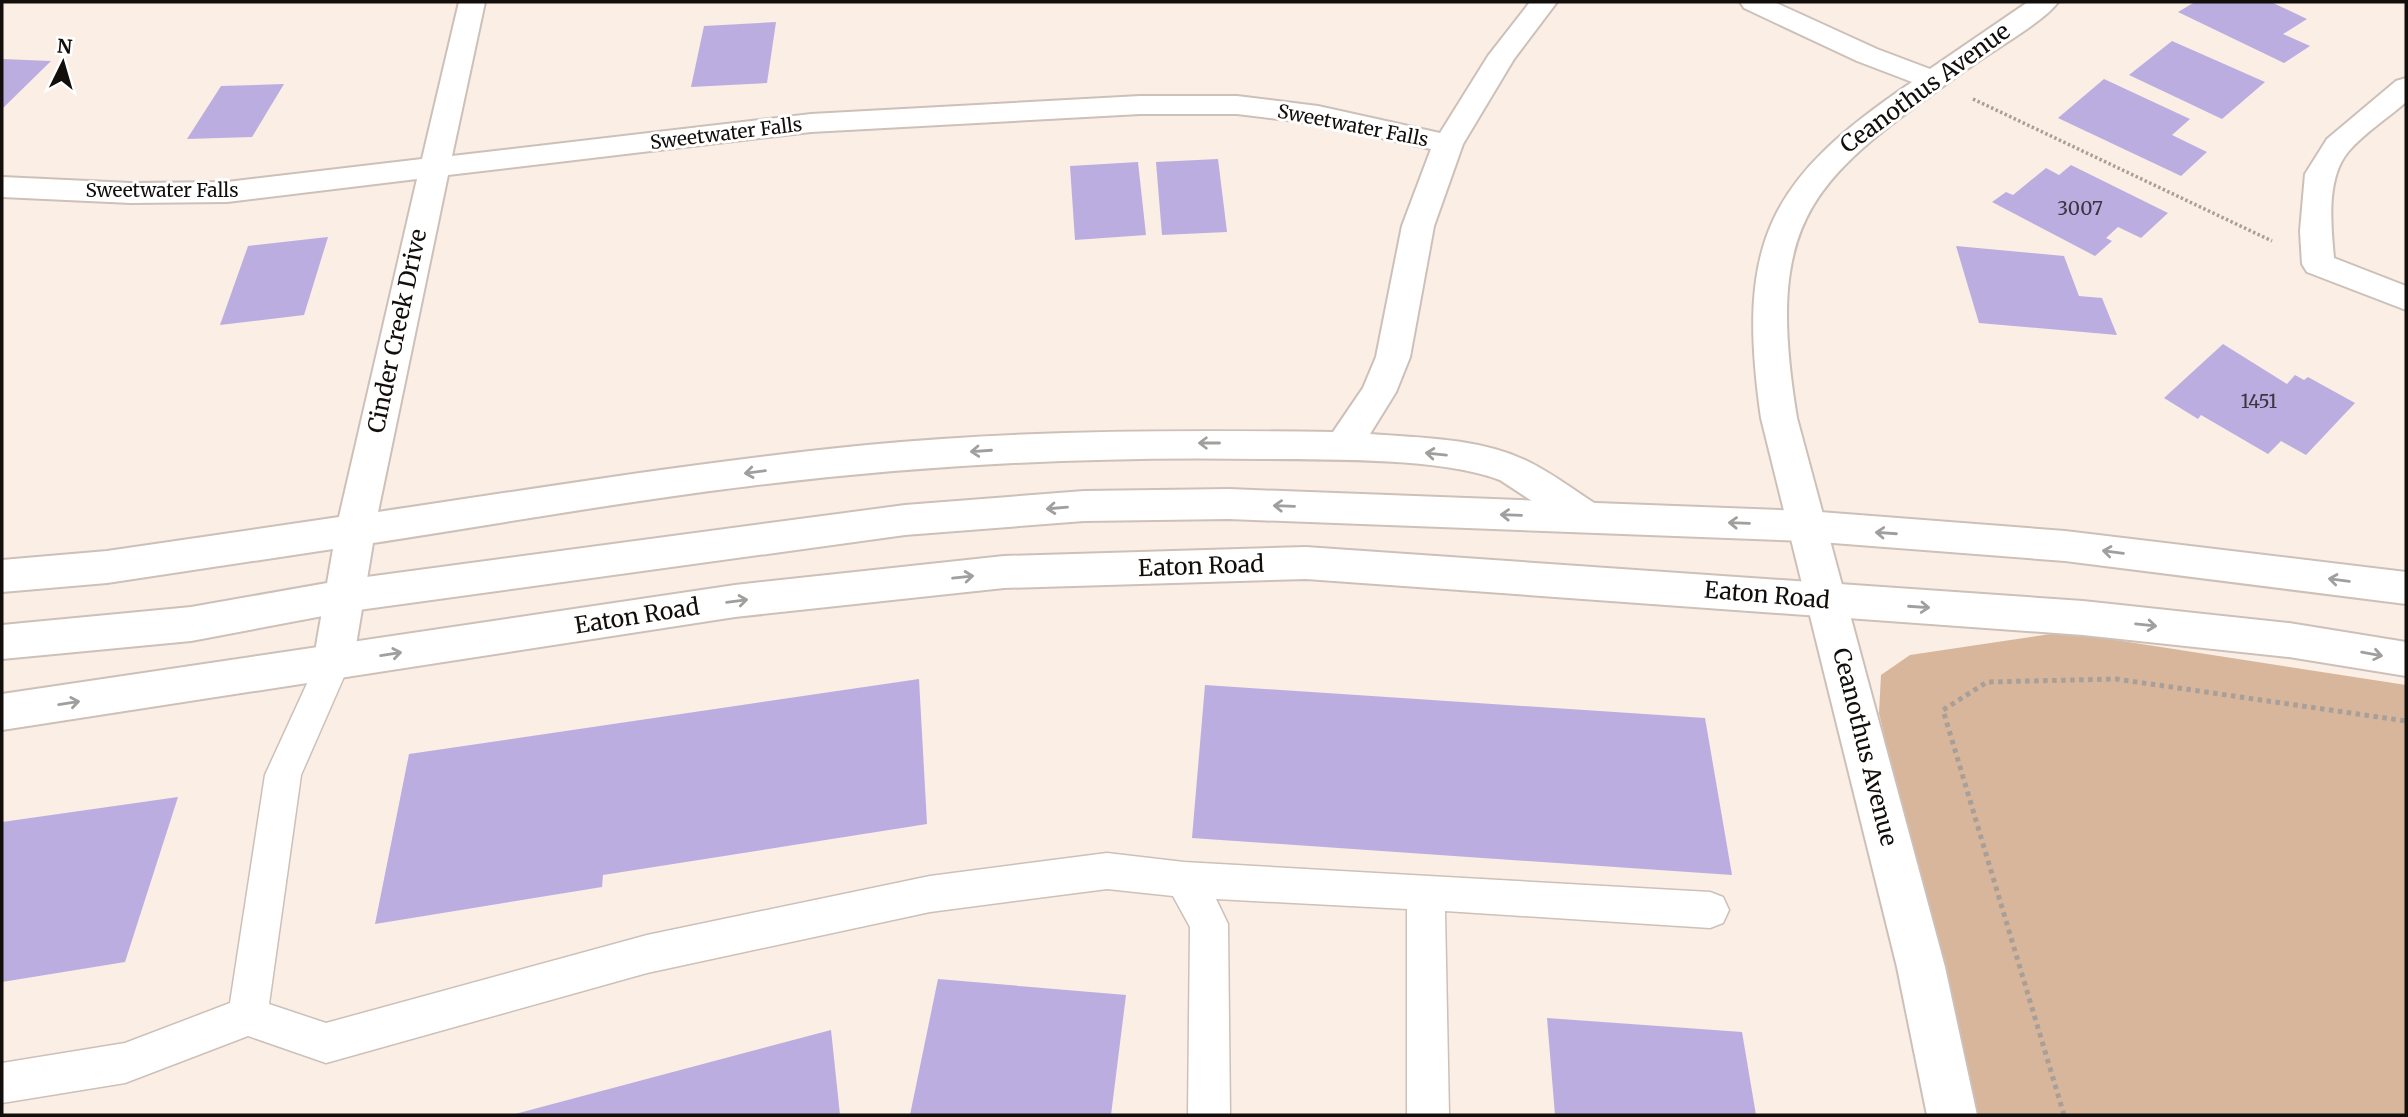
<svg xmlns="http://www.w3.org/2000/svg" width="2408" height="1117" viewBox="0 0 2408 1117" font-family="Merriweather,serif">
<style>
.green{fill:#d8b69c}
.building{fill:#bcade1}
.lines{fill:none;stroke-linecap:round;stroke-linejoin:round}
.lane-casing{stroke:#cdc0b8;stroke-width:3}
.street-casing{stroke:#cdc0b8;stroke-width:4}
.secondary-casing{stroke:#cdc0b8;stroke-width:4}
.path-far1{stroke:#a89f98;stroke-width:3.5;stroke-dasharray:2.5 2.5;stroke-linecap:butt}
.path{stroke:#a89f98;stroke-width:5;stroke-dasharray:4.5 4.5;stroke-linecap:butt}
.lane{fill:#fff;fill-rule:evenodd}
.street{fill:#fff;fill-rule:evenodd}
.secondary{fill:#fff;fill-rule:evenodd}
.oneway{stroke:#a09f9d}
.labels{text-anchor:middle;stroke-width:6;stroke-linejoin:round;paint-order:stroke}
.far-street-label{font-size:19px;fill:#120e0b;stroke:#fff}
.number-label{font-size:19px;fill:#3c3640}
.street-label{font-size:23px;fill:#120e0b;stroke:#fff}
</style>
<rect width="100%" height="100%" fill="#faeee5"/>
<polygon class="green" points="2064,632 2406,685 2406,1115 1973,1115 1879,713 1881,675 1910,655"/>
<g class="building">
<polygon points="2195,2 2271,2 2307,19 2283,34 2310,46 2284,63 2178,12"/>
<polygon points="776,22 767,83 691,87 704,26"/>
<polygon points="2172,41 2265,82 2222,119 2129,75"/>
<polygon points="2,59 51,61 2,109"/>
<polygon points="2104,79 2190,119 2172,135 2207,152 2181,176 2058,118"/>
<polygon points="284,84 252,137 187,139 221,86"/>
<polygon points="1218,159 1227,232 1162,235 1156,162"/>
<polygon points="1138,162 1146,235 1075,240 1070,166"/>
<polygon points="2071,165 2168,213 2141,238 2118,227 2106,238 2112,241 2095,256 1992,202 2006,192 2013,195 2046,168 2059,175"/>
<polygon points="328,237 304,315 220,325 248,246"/>
<polygon points="1956,246 2064,256 2079,296 2102,298 2117,335 1979,323"/>
<polygon points="2223,344 2287,384 2295,375 2304,380 2308,377 2355,403 2306,455 2281,441 2268,454 2201,415 2198,419 2164,398"/>
<polygon points="919,679 927,824 603,875 602,887 375,924 409,754"/>
<polygon points="1205,685 1705,718 1732,875 1192,838"/>
<polygon points="178,797 125,962 2,982 2,822"/>
<polygon points="938,979 1126,995 1111,1115 910,1115"/>
<polygon points="1547,1018 1742,1032 1756,1115 1555,1115"/>
<polygon points="831,1030 840,1115 515,1115 515,1114"/>
</g>
<g class="lines">
<g class="lane-casing">
<polygon id="lane" points="333,649 345,653 350,663 301,775 269,1004 326,1023 647,935 930,876 1107,853 1184,862 1710,892 1723,897 1729,910 1723,923 1710,928 1445,911 1449,1115 1407,1115 1407,909 1216,899 1228,924 1230,1115 1188,1115 1190,927 1173,896 1107,889 930,912 647,973 326,1063 248,1036 125,1083 2,1103 2,1063 125,1043 230,1003 265,775 321,653"/>
</g>
<g class="street-casing">
<g id="street">
<path d="M 459,2 L 485,2 L 452,156 L 811,114 L 1140,96 L 1237,96 L 1318,106 L 1440,133 L 1488,56 L 1530,2 L 1557,2 L 1514,59 L 1463,144 L 1434,226 L 1410,357 L 1396,392 L 1370,434 C 1420,438 1478,438 1525,460 C 1551,472 1575,491 1599,506 L 1605,517 L 1599,528 L 1586,532 L 1573,528 L 1500,480 C 1438,457 1330,460 1262,459 C 1091,456 920,465 750,486 C 624,501 498,524 373,543 L 353,663 L 347,675 L 333,680 L 319,675 L 313,663 L 333,549 L 107,583 L 2,592 L 2,560 L 107,551 L 339,517 L 417,179 L 227,202 L 131,203 L 2,197 L 2,177 L 131,183 L 227,182 L 422,159 ZM 1140,114 L 1237,114 L 1318,124 L 1431,149 L 1402,226 L 1376,357 L 1363,388 L 1333,432 C 1177,430 1022,430 867,445 C 703,461 540,488 378,512 L 448,175 L 811,132 Z"/>
<path d="M 1740,2 L 1774,2 L 1877,49 L 1930,69 L 2028,2 L 2058,2 C 2045,21 1993,50 1973,65 C 1814,178 1763,212 1797,418 L 1945,967 L 1977,1115 L 1927,1115 L 1897,967 L 1761,418 C 1736,243 1767,180 1912,82 L 1857,61 L 1744,8 Z"/>
<path d="M 2406,78 L 2406,102 C 2388,118 2364,133 2348,152 C 2326,179 2331,225 2334,258 L 2406,286 L 2406,310 L 2307,272 L 2302,264 L 2300,231 L 2305,174 L 2327,139 L 2396,81 Z"/>
</g>
</g>
<g class="secondary-casing">
<g id="secondary">
<polygon points="1229,489 1807,511 2065,531 2406,572 2406,604 2065,561 1807,541 1229,519 1084,521 905,535 344,612 191,641 2,659 2,625 191,607 344,580 905,505 1084,491"/>
<polygon points="1306,547 2083,601 2289,623 2406,642 2406,676 2289,657 2083,635 1306,579 1004,588 735,617 2,730 2,694 735,585 1004,556"/>
</g>
</g>
<polyline class="path-far1" points="1973,99 2272,241"/>
<polyline class="path" points="2064,1115 1943,710 1987,682 2116,679 2406,721"/>
<use href="#lane" class="lane"/>
<use href="#street" class="street"/>
<use href="#secondary" class="secondary"/>
</g>
<defs><path id="oneway-shaft" d="M-6 0H5M1.5-3L5.5 0L1.5 3" fill="none" stroke-width="1.6" stroke-linecap="round" stroke-linejoin="round" transform="scale(1.75)"/></defs>
<g class="oneway">
<use href="#oneway-shaft" transform="translate(1209 443) rotate(180)"/>
<use href="#oneway-shaft" transform="translate(981 451) rotate(176)"/>
<use href="#oneway-shaft" transform="translate(1436 454) rotate(-174)"/>
<use href="#oneway-shaft" transform="translate(755 472) rotate(173)"/>
<use href="#oneway-shaft" transform="translate(1284 506) rotate(-178)"/>
<use href="#oneway-shaft" transform="translate(1057 508) rotate(175)"/>
<use href="#oneway-shaft" transform="translate(1511 515) rotate(-178)"/>
<use href="#oneway-shaft" transform="translate(1739 523) rotate(-178)"/>
<use href="#oneway-shaft" transform="translate(1886 533) rotate(-176)"/>
<use href="#oneway-shaft" transform="translate(2113 552) rotate(-173)"/>
<use href="#oneway-shaft" transform="translate(963 577) rotate(-6)"/>
<use href="#oneway-shaft" transform="translate(2339 580) rotate(-173)"/>
<use href="#oneway-shaft" transform="translate(737 601) rotate(-7)"/>
<use href="#oneway-shaft" transform="translate(1919 607) rotate(4)"/>
<use href="#oneway-shaft" transform="translate(2146 625) rotate(6)"/>
<use href="#oneway-shaft" transform="translate(391 654) rotate(-9)"/>
<use href="#oneway-shaft" transform="translate(2372 654) rotate(10)"/>
<use href="#oneway-shaft" transform="translate(69 703) rotate(-9)"/>
</g>
<g class="labels">
<g class="far-street-label">
<text transform="translate(1353 125) rotate(11)" y="7">Sweetwater Falls</text>
<text transform="translate(726 133) rotate(-7)" y="7">Sweetwater Falls</text>
<text x="162" y="197">Sweetwater Falls</text>
</g>
<g class="number-label">
<text x="2080" y="215">3007</text>
<text x="2259" y="408">1451</text>
</g>
<g class="street-label">
<text transform="translate(1925 88) rotate(-36)" y="8">Ceanothus Avenue</text>
<text transform="translate(397 331) rotate(-78)" y="8">Cinder Creek Drive</text>
<text transform="translate(1201 566) rotate(-2)" y="8">Eaton Road</text>
<text transform="translate(1767 595) rotate(5)" y="8">Eaton Road</text>
<text transform="translate(637 616) rotate(-9)" y="8">Eaton Road</text>
<text transform="translate(1865 747) rotate(76)" y="8">Ceanothus Avenue</text>
</g>
</g>
<rect width="2408" height="1117" fill="none" stroke="#120e0b" stroke-width="7"/>
<g transform="translate(63 63) rotate(5)" stroke="#ffffff" stroke-width="5" paint-order="stroke">
<path d="M0-5L12 26L0 18L-12 26Z" fill="#120e0b"/>
<text y="-10" font-size="19" font-weight="bold" text-anchor="middle" fill="#120e0b">N</text>
</g>
</svg>
